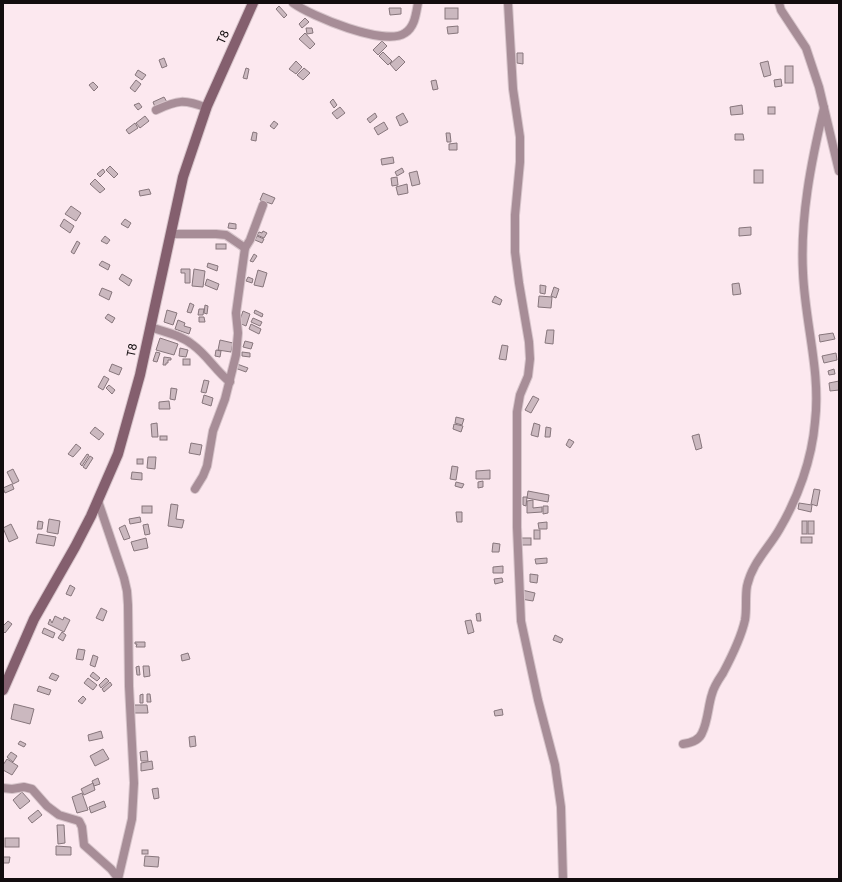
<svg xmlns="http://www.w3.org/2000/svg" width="842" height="882" viewBox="0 0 842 882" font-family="Overpass,sans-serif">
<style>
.building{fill:#cbb8bf;stroke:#87767c}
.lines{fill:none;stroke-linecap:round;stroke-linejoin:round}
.street-casing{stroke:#d7c5cb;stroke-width:10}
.secondary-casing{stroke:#d7c5cb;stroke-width:12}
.street{stroke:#a78d97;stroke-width:8}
.secondary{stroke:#845f6e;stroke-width:10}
.labels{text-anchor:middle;stroke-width:3.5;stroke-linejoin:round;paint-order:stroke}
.street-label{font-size:12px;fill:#120c0e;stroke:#fce8ef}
</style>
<rect width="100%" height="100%" fill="#fce8ef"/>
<g class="building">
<polygon points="279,6 287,15 284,18 276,9"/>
<polygon points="389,8 401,8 401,14 390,15"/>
<rect x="445" y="8" width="13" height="11"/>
<polygon points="305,18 309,22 302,28 299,24"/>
<polygon points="458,26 458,33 448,34 447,27"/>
<polygon points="306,28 312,28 313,33 307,34"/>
<polygon points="305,33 315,44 310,49 299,39"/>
<polygon points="382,41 387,46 378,55 373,50"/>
<polygon points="383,52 392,61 388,65 379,56"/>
<polygon points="517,53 523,53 523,64 517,63"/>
<polygon points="399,56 405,62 396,71 390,64"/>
<polygon points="164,58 167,66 162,68 159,60"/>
<polygon points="296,61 302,67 296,74 289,69"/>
<polygon points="768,61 771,75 764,77 760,63"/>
<rect x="785" y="66" width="8" height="17"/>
<polygon points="246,68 249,69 247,79 243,78"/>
<polygon points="304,68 310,73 303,80 297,75"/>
<polygon points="138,70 146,75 142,80 135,75"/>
<polygon points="781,79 782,86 775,87 774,80"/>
<polygon points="136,80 141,84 135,92 130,88"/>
<polygon points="436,80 438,89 433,90 431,81"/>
<polygon points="93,82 98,87 94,91 89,85"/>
<polygon points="164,97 167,102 155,107 153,102"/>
<polygon points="333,99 337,105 334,108 330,102"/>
<polygon points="139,103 142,107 138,110 134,105"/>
<polygon points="742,105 743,114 731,115 730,107"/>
<polygon points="340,107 345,113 337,119 332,113"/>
<rect x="768" y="107" width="7" height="7"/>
<polygon points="375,113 377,117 370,123 367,119"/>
<polygon points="403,113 408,122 400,126 396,117"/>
<polygon points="145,116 149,121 140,128 136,123"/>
<polygon points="274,121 278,124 274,129 270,126"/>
<polygon points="384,122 388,129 378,135 374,128"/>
<polygon points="135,123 138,128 129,134 126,130"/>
<polygon points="253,132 257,133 256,141 251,140"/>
<polygon points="446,133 450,133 451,142 447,142"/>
<polygon points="735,134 743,134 744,140 735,140"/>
<polygon points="457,143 457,150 449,150 449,144"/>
<polygon points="393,157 394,163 382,165 381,159"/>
<polygon points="110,166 118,174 114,178 106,170"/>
<polygon points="402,168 404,172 397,176 395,172"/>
<polygon points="103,169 105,172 100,177 97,174"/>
<rect x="754" y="170" width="9" height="13"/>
<polygon points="417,171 420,184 412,186 409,173"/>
<polygon points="397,177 398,185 392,186 391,178"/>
<polygon points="95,179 105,189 100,193 90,184"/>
<polygon points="407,184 408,193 398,195 396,187"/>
<polygon points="149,189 151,194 140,196 139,191"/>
<polygon points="263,193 275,198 272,204 260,200"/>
<polygon points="71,206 81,213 76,221 65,214"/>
<polygon points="64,219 74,226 70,233 60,226"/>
<polygon points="125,219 131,223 128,228 121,224"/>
<polygon points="229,223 236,224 236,229 228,228"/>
<polygon points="751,227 751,235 739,236 739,228"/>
<polygon points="263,231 267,233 264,238 257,235 259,232 262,233"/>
<polygon points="105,236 110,240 107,244 101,241"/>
<polygon points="257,236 264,239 262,243 255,240"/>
<polygon points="77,241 80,243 74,254 71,252"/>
<rect x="216" y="244" width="10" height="5"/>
<polygon points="254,254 257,256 253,262 250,261"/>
<polygon points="102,261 110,265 108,270 99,265"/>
<polygon points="208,263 218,266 217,271 207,267"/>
<polygon points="181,269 190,269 190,283 185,283 185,273 181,273"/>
<polygon points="194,269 205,271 203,287 192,286"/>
<polygon points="258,270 267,273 263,287 254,285"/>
<polygon points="122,274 132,280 129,286 119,279"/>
<polygon points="248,277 253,279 252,283 246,281"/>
<polygon points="207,279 219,284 217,290 205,285"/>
<polygon points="739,283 741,294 733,295 732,284"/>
<polygon points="540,285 546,286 545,294 540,293"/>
<polygon points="554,287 559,289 556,298 551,296"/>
<polygon points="102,288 112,292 109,300 99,295"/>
<polygon points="495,296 502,300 500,305 492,302"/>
<polygon points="539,296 552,297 551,308 538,307"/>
<polygon points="190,303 194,305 191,313 187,312"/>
<polygon points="205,305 208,306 207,314 204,313"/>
<polygon points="199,309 204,309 203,315 198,315"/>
<polygon points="167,310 177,313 173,325 164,322"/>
<polygon points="255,310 263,314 262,317 254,313"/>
<polygon points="243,311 250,314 246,326 239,323"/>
<polygon points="108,314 115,318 112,323 105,318"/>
<polygon points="199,317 204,317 205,322 199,322"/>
<polygon points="253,318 262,322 260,326 251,322"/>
<polygon points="178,320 185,323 184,326 191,328 189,334 175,329"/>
<polygon points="251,324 261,329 259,334 249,329"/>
<polygon points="547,330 554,330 553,344 545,343"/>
<polygon points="833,333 835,339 820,342 819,335"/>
<polygon points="160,338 178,344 174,355 156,350"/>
<polygon points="220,340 233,343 231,352 218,350"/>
<polygon points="245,341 253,343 251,349 243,347"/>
<polygon points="502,345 508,346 506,360 499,359"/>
<polygon points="180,348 188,350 186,357 179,356"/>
<polygon points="216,350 221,351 220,357 215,356"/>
<polygon points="156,352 160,353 157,362 153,361"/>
<polygon points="242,352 250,353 250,357 242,356"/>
<polygon points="836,353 837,360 824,363 822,356"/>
<polygon points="164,357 171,358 171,360 168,360 168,363 166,363 166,365 163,365"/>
<rect x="183" y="359" width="7" height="6"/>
<polygon points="112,364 122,368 119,375 109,371"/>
<polygon points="237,364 248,368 246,372 235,368"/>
<polygon points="834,369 835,374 829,375 828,371"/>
<polygon points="104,376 109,379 103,390 98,387"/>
<polygon points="204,380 209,381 206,393 201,392"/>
<polygon points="839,381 839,390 830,391 829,383"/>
<polygon points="109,385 115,390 112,394 106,388"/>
<polygon points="171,388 177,389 175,400 170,399"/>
<polygon points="204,395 213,398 211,406 202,403"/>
<polygon points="533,396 539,399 531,413 525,410"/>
<polygon points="169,401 170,409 159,409 159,402"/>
<polygon points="456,417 464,419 462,425 455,423"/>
<polygon points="157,423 158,437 152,437 151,424"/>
<polygon points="534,423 540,425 538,437 531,435"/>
<polygon points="454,424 463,426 461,432 453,429"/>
<polygon points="95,427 104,434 99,440 90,433"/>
<polygon points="546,427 551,428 550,437 545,437"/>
<polygon points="699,434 702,448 696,450 692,436"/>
<rect x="160" y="436" width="7" height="4"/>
<polygon points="569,439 574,442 570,448 566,445"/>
<polygon points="191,443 202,445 200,455 189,453"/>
<polygon points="76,444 81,448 73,457 68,454"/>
<polygon points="87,454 89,455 82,466 80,464"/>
<polygon points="90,456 93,458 86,469 83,467"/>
<polygon points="148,457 156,457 155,469 147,468"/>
<rect x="137" y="459" width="6" height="5"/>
<polygon points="452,466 458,467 456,480 450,479"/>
<polygon points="13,469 19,481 13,484 7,472"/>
<polygon points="490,470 490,479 476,479 476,471"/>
<polygon points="132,472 142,473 142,480 131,479"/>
<polygon points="483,481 483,487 478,488 478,482"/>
<polygon points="456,482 464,484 462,488 455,486"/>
<polygon points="12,484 14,489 5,493 3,488"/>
<polygon points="814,489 820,490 817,506 811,504"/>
<polygon points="528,491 549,495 548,502 527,498"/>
<polygon points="523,497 527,497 526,506 523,505"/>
<polygon points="533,500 533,508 542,507 542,512 527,513 527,501"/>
<polygon points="799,503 812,505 811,512 798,509"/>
<polygon points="171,504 178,505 176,519 184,520 182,528 168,526"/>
<rect x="142" y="506" width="10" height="7"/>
<polygon points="543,506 548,506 548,513 543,514"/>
<polygon points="456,512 462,512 462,522 457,522"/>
<polygon points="140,517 141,522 130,524 129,519"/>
<polygon points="49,519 60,521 58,534 47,532"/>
<polygon points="38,521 43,522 42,529 37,529"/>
<rect x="802" y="521" width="5" height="13"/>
<rect x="808" y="521" width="6" height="13"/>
<polygon points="547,522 547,529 539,529 538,523"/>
<polygon points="11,524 18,538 9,542 3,528"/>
<polygon points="148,524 150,534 145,535 143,525"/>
<polygon points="125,525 130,538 124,540 119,528"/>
<rect x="534" y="530" width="6" height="9"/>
<polygon points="38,534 56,537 54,546 36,543"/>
<rect x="801" y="537" width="11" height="6"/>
<polygon points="146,538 148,548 134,551 131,542"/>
<rect x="521" y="538" width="10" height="7"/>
<polygon points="493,543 500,544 499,552 492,552"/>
<polygon points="547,558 547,563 536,564 535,559"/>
<polygon points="503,566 503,573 493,573 493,567"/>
<polygon points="530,574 538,575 537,583 530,582"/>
<polygon points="502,578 503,582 495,584 494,579"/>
<polygon points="70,585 75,588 71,596 66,594"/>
<polygon points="522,590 535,593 533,601 521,599"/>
<polygon points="101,608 107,611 103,621 96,618"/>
<polygon points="480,613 481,621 477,621 476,614"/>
<polygon points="55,616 63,620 64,617 70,620 64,632 48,624 50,619 52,623"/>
<polygon points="471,620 474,632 468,634 465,621"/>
<polygon points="8,621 12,624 5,633 3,631 3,626"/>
<polygon points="44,628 55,633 53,638 42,633"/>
<polygon points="62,632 66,635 63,641 58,638"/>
<polygon points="555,635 563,639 561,643 553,640"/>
<polygon points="135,642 145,642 145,647 136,647 137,644 135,644"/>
<polygon points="78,649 85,650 83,660 76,659"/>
<polygon points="188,653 190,659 182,661 181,655"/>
<polygon points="93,655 98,657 95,667 90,665"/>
<polygon points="139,666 140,675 137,675 136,667"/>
<polygon points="143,666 149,666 150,676 144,677"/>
<polygon points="93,672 100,678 97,681 90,676"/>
<polygon points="52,673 59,676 56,681 49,678"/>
<polygon points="88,678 97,685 93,690 84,683"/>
<polygon points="106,678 109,681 101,688 99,685"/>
<polygon points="110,682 112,685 104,692 102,689"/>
<polygon points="39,686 51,690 49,695 37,691"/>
<polygon points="143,694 143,703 140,703 140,695"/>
<polygon points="147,694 150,694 151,702 147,702"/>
<polygon points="83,696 86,699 82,704 78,701"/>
<polygon points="14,704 34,709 30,724 11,719"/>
<polygon points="134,705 147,705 148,713 134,713"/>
<polygon points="502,709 503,715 495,716 494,711"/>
<polygon points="101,731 103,738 89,741 88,735"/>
<polygon points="195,736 196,746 190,747 189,737"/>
<polygon points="20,741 26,744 24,747 18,744"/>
<polygon points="103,749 109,759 95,766 90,756"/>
<polygon points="147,751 148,761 141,761 140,752"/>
<polygon points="11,752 17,756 13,762 7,757"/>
<polygon points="7,759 18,766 12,775 3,770 3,765"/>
<polygon points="152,761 153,769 141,771 141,763"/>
<polygon points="98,778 100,784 94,786 92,781"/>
<polygon points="93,783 95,790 84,795 81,789"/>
<polygon points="158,788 159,798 154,799 152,789"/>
<polygon points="22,792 30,801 20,809 13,800"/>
<polygon points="82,793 88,810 77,813 72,797"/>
<polygon points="104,801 106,807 91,813 89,807"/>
<polygon points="38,810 42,815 32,823 28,818"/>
<polygon points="57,825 64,825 65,843 58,844"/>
<rect x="5" y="838" width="14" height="9"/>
<polygon points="56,846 71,847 71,855 56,855"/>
<rect x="142" y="850" width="6" height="4"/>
<polygon points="145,856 159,857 158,867 144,866"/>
<polygon points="3,857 10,857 9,863 3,863"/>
</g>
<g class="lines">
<g class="street-casing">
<g id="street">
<path d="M 293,3 C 311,16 385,47 405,33 C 415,27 416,13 418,3"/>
<polyline points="508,3 513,89 520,137 520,162 515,215 515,252 519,283 529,342 530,359 528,376 520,395 517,412 517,527 521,621 538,700 555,765 561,807 563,879"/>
<polyline points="779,3 781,10 806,48 819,87 839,171"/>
<path d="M 156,110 C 178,100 184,99 207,108"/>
<polyline points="171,234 216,234 226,235 245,248"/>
<path d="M 150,327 C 165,332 181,335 193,345 C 207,355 216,371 230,382"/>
<polyline points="195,489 203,476 207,466 213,431 225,399 236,355 238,333 236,313 245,248 250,240 263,205"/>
<polyline points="98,501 124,578 127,591 128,605 129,686 134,783 132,819 118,879"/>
<path d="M 683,744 C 690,743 699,741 702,733 C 708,721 708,706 712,694 C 714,686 719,679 723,673 C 732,656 741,638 745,620 C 747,609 745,597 747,586 C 752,563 768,549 779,530 C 798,498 812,459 815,422 C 821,372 805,323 803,273 C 800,218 811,162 824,108"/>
<polyline points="3,788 12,789 24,787 32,789 47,806 59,815 79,821 82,827 84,845 111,869 118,878"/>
</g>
</g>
<g class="secondary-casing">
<polyline id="secondary" points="3,690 34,619 75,547 91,516 118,454 140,375 183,177 207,106 253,3"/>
</g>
<use href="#street" class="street"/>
<use href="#secondary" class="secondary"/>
</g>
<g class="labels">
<g class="street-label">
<text transform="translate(223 37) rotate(-65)" y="4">T8</text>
<text transform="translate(132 350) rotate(-78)" y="4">T8</text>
</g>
</g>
<rect width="842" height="882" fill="none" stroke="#120c0e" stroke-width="8"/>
</svg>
